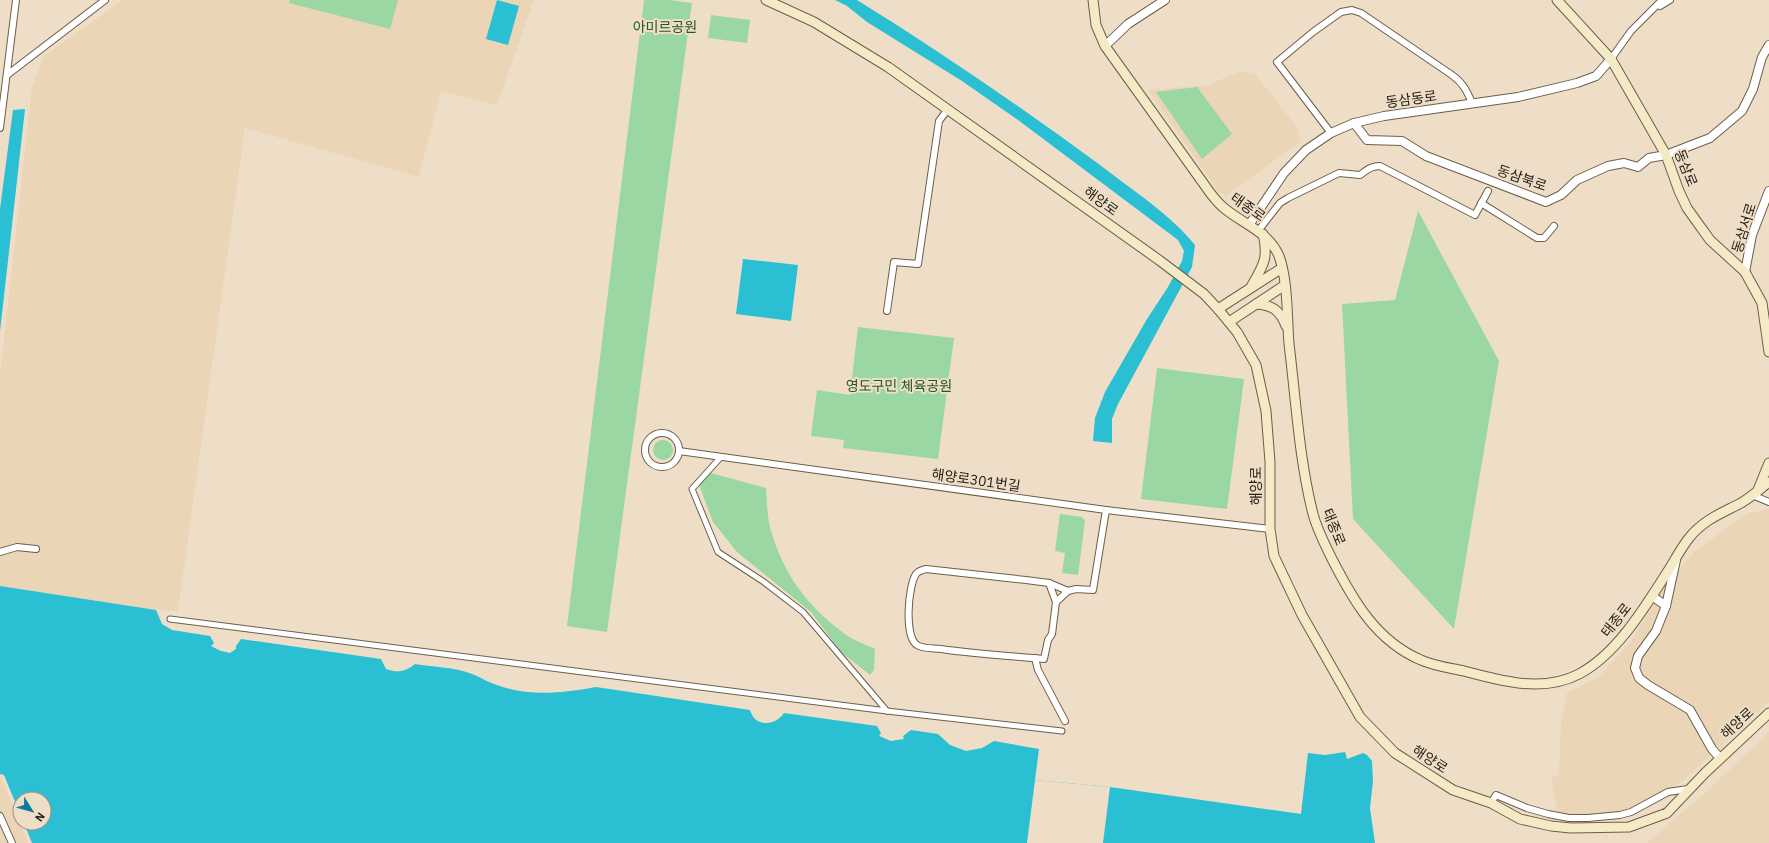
<svg xmlns="http://www.w3.org/2000/svg" width="1769" height="843" viewBox="0 0 1769 843" font-family="'IBM Plex Sans','Noto Sans KR',sans-serif">
<style>
.built{fill:#ead5b7}
.green{fill:#9bd7a3}
.water{fill:#2abfd3}
.pier{fill:#efdec7}
.lines{fill:none;stroke-linecap:round;stroke-linejoin:round}
.pedestrian-casing{stroke:#6c5e49;stroke-width:7}
.minor-casing{stroke:#6c5e49;stroke-width:8}
.tertiary-casing{stroke:#6c5e49;stroke-width:10}
.secondary-casing{stroke:#6c5e49;stroke-width:11}
.pedestrian{stroke:#fff;stroke-width:5}
.minor{stroke:#fff;stroke-width:6}
.tertiary{stroke:#fff;stroke-width:8}
.secondary{stroke:#f4eac5;stroke-width:9}
.labels{text-anchor:middle;stroke-width:4;stroke-linejoin:round;paint-order:stroke}
.park-label{font-size:14px;fill:#21572d;stroke:#efdec7}
.street-label{font-size:14px;fill:#262017;stroke:#efdec7}
</style>
<rect width="100%" height="100%" fill="#efdec7"/>
<g class="built">
<polygon points="123,0 534,0 497,105 441,91 419,177 245,128 178,611 156,610 0,586 0,376 32,87 44,56"/>
<polygon points="1238,72 1254,73 1298,128 1301,141 1226,196 1218,191 1148,90 1208,85"/>
<polygon points="1769,509 1769,702 1707,759 1678,785 1637,807 1620,813 1576,816 1557,812 1551,778 1559,775 1561,720 1567,693 1599,677 1632,640 1661,592 1696,550 1748,513"/>
<polygon points="1769,732 1769,843 1647,843 1707,791"/>
<polygon points="0,777 1,777 28,843 0,843"/>
</g>
<g class="green">
<polygon points="290,0 398,0 390,29 289,3"/>
<polygon points="644,0 669,0 692,3 607,632 567,626"/>
<polygon points="711,15 750,20 747,43 708,38"/>
<polygon points="1197,87 1232,134 1202,159 1156,92"/>
<polygon points="1418,211 1499,361 1454,629 1353,519 1342,304 1395,300"/>
<polygon points="858,327 954,338 938,459 843,448 846,421 844,440 811,436 817,390 850,395"/>
<polygon points="1157,368 1244,379 1227,509 1141,499"/>
<circle cx="663" cy="450" r="10"/>
<path d="M 711,473 L 766,488 C 767,500 767,515 770,527 C 783,574 806,605 845,634 C 853,640 865,644 875,649 L 874,670 L 870,675 L 841,652 L 811,612 L 737,552 L 713,522 L 698,482 Z"/>
<polygon points="1060,514 1082,517 1085,521 1078,575 1062,573 1065,553 1055,551"/>
</g>
<g class="water">
<polygon points="497,0 519,6 508,45 486,39"/>
<path d="M 835,0 L 857,0 C 941,52 1021,107 1100,165 C 1131,189 1171,215 1195,245 L 1192,267 L 1118,404 L 1112,419 L 1112,443 L 1093,441 L 1095,418 L 1105,392 L 1147,319 L 1168,287 L 1182,261 L 1184,251 L 1178,240 L 1018,120 L 962,81 L 867,22 L 847,6 Z"/>
<polygon points="25,109 3,305 0,331 0,209 13,110"/>
<polygon points="743,259 798,265 791,321 736,314"/>
<path d="M 0,586 L 156,610 L 162,624 L 172,630 L 210,636 L 214,643 L 211,646 L 221,651 L 230,653 L 236,649 L 236,646 L 241,639 L 381,659 L 386,669 C 398,673 405,672 415,664 C 431,667 454,667 469,673 C 479,676 487,682 497,685 C 528,697 564,693 596,687 L 750,710 C 751,713 753,717 755,719 C 765,727 778,722 784,713 L 877,726 L 881,733 L 879,736 L 891,741 L 904,739 L 903,736 L 911,730 L 938,734 L 950,745 L 966,751 L 982,748 L 994,741 L 1039,749 L 1035,780 L 1110,787 L 1301,814 L 1308,753 L 1325,755 L 1345,752 L 1347,759 L 1363,753 L 1367,755 L 1372,761 L 1373,781 L 1370,808 L 1375,843 L 32,843 L 24,823 L 44,823 L 44,799 L 20,799 L 20,814 L 4,775 L 0,774 Z"/>
</g>
<polygon class="pier" points="1035,780 1110,787 1103,843 1027,843"/>
<g class="lines">
<g class="pedestrian-casing">
<g id="pedestrian">
<polyline points="720,458 692,489 718,552 764,582 803,612 887,711"/>
<polyline points="170,619 887,711 1062,731"/>
</g>
</g>
<g class="minor-casing">
<g id="minor">
<polyline points="1660,6 1670,0"/>
<polyline points="1611,59 1631,31 1662,0"/>
<polyline points="7,75 105,0"/>
<polyline points="0,128 16,0"/>
<path d="M 1331,133 L 1277,62 L 1313,32 L 1341,12 L 1352,10 L 1361,13 L 1452,75 C 1463,83 1467,91 1472,103"/>
<polyline points="1481,203 1537,238 1544,238 1554,226"/>
<path d="M 1258,231 L 1280,203 L 1288,198 L 1339,173 L 1360,175 C 1367,170 1371,166 1380,166 L 1475,215 L 1488,191"/>
<polyline points="887,311 894,262 918,264 939,121 948,109"/>
<circle cx="662" cy="450" r="17"/>
<polyline points="679,451 1106,510 1270,529"/>
<polyline points="1752,495 1769,502"/>
<polyline points="0,552 17,547 36,549"/>
<path d="M 926,569 L 1026,580 L 1049,583 L 1068,591 L 1056,602 L 1052,634 L 1048,640 L 1044,659 C 1010,656 975,654 941,649 C 933,648 923,649 917,645 C 904,637 908,586 916,574 C 918,571 922,570 926,569 Z"/>
<polyline points="1049,583 1056,602"/>
<polyline points="1068,591 1076,589 1093,590 1106,510"/>
<polyline points="1035,658 1038,670 1065,721"/>
<polyline points="1491,803 1496,795 1527,808 1548,814 1569,818 1588,818 1620,815 1631,812 1668,792 1688,789"/>
<polyline points="0,816 12,843"/>
</g>
</g>
<g class="tertiary-casing">
<g id="tertiary">
<polyline points="1105,46 1128,24 1165,0"/>
<polyline points="1354,123 1367,140 1402,141 1426,156 1546,202 1561,195 1577,180 1608,166 1624,163 1638,167 1649,158 1666,155 1710,138 1742,111 1753,89 1762,57 1769,45"/>
<polyline points="1249,225 1284,173 1306,150 1331,133 1354,123 1384,116 1518,97 1577,83 1596,76 1611,59"/>
<polyline points="1745,272 1752,235 1769,191"/>
<polyline points="1676,560 1666,606 1656,631 1638,656 1635,668 1639,678 1648,685 1690,710 1712,749 1720,758"/>
<polyline points="1652,596 1666,606"/>
</g>
</g>
<g class="secondary-casing">
<g id="secondary">
<polyline points="766,0 814,22 888,67 1159,260 1204,294 1218,309 1237,332 1256,365 1266,411 1270,462 1270,529 1274,556 1302,615 1360,717 1395,753 1453,790 1491,803 1520,819 1551,826 1571,828 1629,827 1667,813 1705,773 1769,713"/>
<path d="M 1093,0 L 1096,25 L 1105,46 L 1211,194 C 1215,199 1219,204 1224,208 C 1243,224 1269,232 1279,256 C 1288,280 1287,318 1289,344 C 1296,400 1299,459 1313,514 C 1317,529 1325,545 1332,559 C 1353,600 1376,641 1421,660 C 1434,666 1450,668 1464,671 C 1501,681 1543,693 1579,674 C 1617,654 1645,607 1668,571 C 1675,560 1681,548 1689,538 C 1703,520 1722,513 1741,503 C 1751,497 1760,489 1769,482"/>
<polyline points="1557,0 1611,59 1666,155 1679,191 1687,208 1697,222 1710,240 1745,272 1762,303 1769,352"/>
<path d="M 1251,287 C 1263,266 1269,258 1263,234"/>
<path d="M 1256,304 C 1272,305 1280,310 1286,326"/>
<polyline points="1218,309 1282,268"/>
<polyline points="1229,322 1285,285"/>
<polyline points="1758,490 1769,463"/>
</g>
</g>
<use href="#pedestrian" class="pedestrian"/>
<use href="#minor" class="minor"/>
<use href="#tertiary" class="tertiary"/>
<use href="#secondary" class="secondary"/>
</g>
<g class="labels">
<g class="park-label">
<text x="665" y="32">아미르공원</text>
<text x="899" y="391">영도구민 체육공원</text>
</g>
<g class="street-label">
<text transform="translate(1411 99) rotate(-8)" y="5">동삼동로</text>
<text transform="translate(1686 168) rotate(68)" y="5">동삼로</text>
<text transform="translate(1522 178) rotate(19)" y="5">동삼북로</text>
<text transform="translate(1101 201) rotate(36)" y="5">해양로</text>
<text transform="translate(1248 207) rotate(35)" y="5">태종로</text>
<text transform="translate(1744 228) rotate(-73)" y="5">동삼서로</text>
<text transform="translate(976 480) rotate(8)" y="5">해양로301번길</text>
<text transform="translate(1256 486) rotate(-90)" y="5">해양로</text>
<text transform="translate(1334 527) rotate(68)" y="5">태종로</text>
<text transform="translate(1616 620) rotate(-52)" y="5">태종로</text>
<text transform="translate(1737 723) rotate(-43)" y="5">해양로</text>
<text transform="translate(1430 759) rotate(33)" y="5">해양로</text>
</g>
</g>
<g transform="translate(32 811) rotate(127)"><circle r="19" fill="#efdec7" stroke="#9f9281"/>
<path d="M0-3L7 15L0 10L-7 15Z" fill="#0c7ba4"/>
<text y="-6" font-size="11" font-weight="bold" text-anchor="middle" fill="#262017">N</text>
</g>
</svg>
